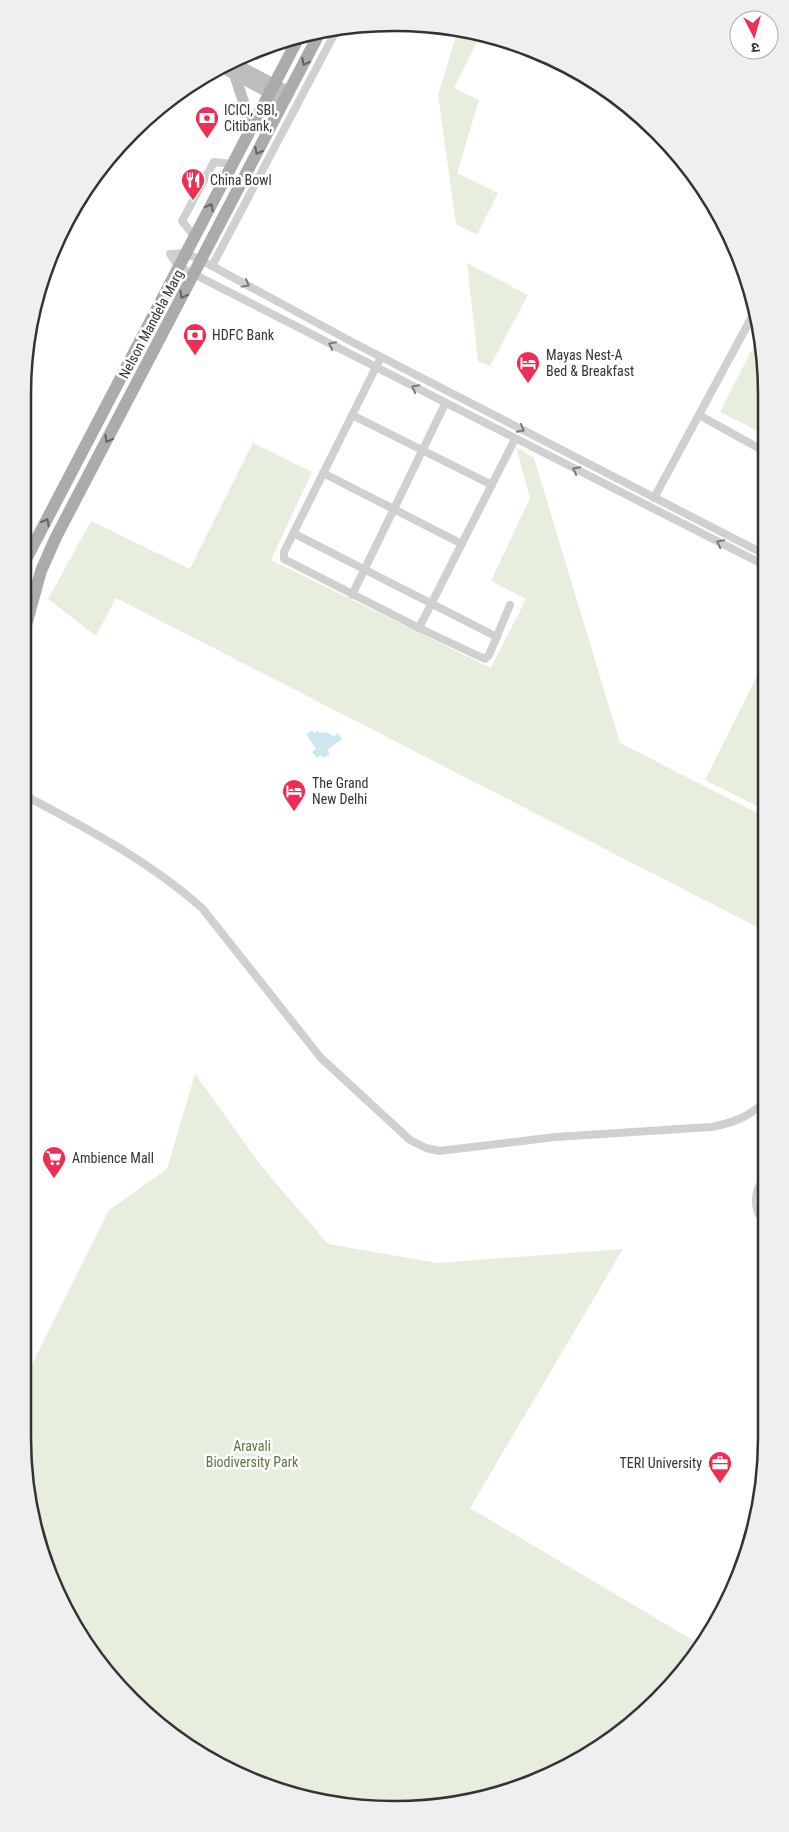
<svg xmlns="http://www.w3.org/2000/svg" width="789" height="1832" viewBox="0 0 789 1832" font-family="'Roboto Condensed','Noto Sans Devanagari',sans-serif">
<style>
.green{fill:#e8eede}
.water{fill:#cde6f0}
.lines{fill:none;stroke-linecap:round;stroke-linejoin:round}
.street{stroke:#d0d0d0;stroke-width:8}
.secondary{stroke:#bdbdbd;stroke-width:11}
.primary{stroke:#ababab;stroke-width:12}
.oneway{stroke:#636363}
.oneway2{stroke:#7a7a7a}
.labels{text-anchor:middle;stroke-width:5;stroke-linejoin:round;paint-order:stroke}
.poi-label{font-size:14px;fill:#333;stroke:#fff;text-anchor:start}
.street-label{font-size:14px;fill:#333;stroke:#fff}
.park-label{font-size:14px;fill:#5c733c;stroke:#fff}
.rim{fill:none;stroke:#333;stroke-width:2.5}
</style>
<rect width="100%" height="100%" fill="#fff"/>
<g class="green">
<polygon points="458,29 481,34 454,88 479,100 457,173 498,193 477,235 456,224 438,95"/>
<polygon points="467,263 528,295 490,366 478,361"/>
<polygon points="760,334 763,346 764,434 720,412"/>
<polygon points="253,443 312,472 271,560 491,668 526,599 491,581 530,498 516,447 534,458 620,743 765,817 765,931 116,598 96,636 48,599 91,521 190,569"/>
<polygon points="764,662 765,810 705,780"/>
<polygon points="195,1074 262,1167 328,1244 438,1263 623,1249 470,1508 701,1645 674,1683 580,1760 467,1802 394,1809 322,1802 209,1760 115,1683 72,1623 42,1557 23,1437 23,1383 109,1210 167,1169"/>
</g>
<polygon class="water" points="312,730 314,733 318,731 319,733 326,732 334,736 338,733 342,739 327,750 330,754 324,758 321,755 317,758 312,752 316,749 306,734"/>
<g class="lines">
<g class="street">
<polyline points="249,54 253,56"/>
<polyline points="76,203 79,204"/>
<polyline points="194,236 182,221 214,162 233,164"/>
<polyline points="212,266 337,29"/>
<polyline points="381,357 284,552 284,559 419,628 485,659 489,655 510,605"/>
<polyline points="352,415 492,485"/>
<polyline points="699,415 764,451"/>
<polyline points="323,473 462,544"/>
<polyline points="654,498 754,313"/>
<polyline points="293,533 497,637"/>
<polyline points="764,554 354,343 201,260 185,253 170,254 178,266 764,565"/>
<polyline points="352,595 445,404"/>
<polyline points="419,628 515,439"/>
<path d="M 26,796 C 88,829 149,861 202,908 L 321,1058 L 410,1140 L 426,1148 L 439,1151 L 555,1137 L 711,1127 C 734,1123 748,1117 766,1101"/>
<path d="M 766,1175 C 753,1191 752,1210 766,1225"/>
</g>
<g class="secondary">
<polyline points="230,61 289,92"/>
<polyline points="221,67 284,101"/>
<polyline points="234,73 252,128"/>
</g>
<g class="primary">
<polyline points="23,565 300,35"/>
<polyline points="23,636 41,571 56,537 320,32"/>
</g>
</g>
<defs><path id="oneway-chevron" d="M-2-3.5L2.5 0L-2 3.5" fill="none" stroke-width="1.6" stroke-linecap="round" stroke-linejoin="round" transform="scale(1.25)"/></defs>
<g class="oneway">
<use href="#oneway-chevron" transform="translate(305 62) rotate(117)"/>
<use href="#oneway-chevron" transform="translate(258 151) rotate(118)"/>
<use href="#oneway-chevron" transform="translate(210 207) rotate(-62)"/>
<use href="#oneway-chevron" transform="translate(183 295) rotate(118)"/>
<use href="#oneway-chevron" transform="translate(108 439) rotate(118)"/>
<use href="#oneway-chevron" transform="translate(46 522) rotate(-62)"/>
</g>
<g class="oneway2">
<use href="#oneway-chevron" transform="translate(246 284) rotate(29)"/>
<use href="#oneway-chevron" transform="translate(332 345) rotate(-153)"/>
<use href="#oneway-chevron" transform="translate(415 388) rotate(-153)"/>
<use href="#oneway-chevron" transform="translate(521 429) rotate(28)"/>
<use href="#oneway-chevron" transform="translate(576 470) rotate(-153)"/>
<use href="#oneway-chevron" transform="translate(720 543) rotate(-153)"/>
</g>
<defs>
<g id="bank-pin" transform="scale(1.25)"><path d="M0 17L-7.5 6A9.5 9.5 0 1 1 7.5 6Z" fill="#f02e55" stroke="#fff"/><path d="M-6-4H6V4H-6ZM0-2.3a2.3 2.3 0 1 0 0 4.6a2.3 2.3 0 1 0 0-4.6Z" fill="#fff"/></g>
<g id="restaurant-pin" transform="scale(1.25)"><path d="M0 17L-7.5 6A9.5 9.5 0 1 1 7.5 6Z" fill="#f02e55" stroke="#fff"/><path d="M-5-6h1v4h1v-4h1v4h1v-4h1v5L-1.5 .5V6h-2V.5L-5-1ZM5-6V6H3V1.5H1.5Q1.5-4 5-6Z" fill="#fff"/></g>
<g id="hotel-pin" transform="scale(1.25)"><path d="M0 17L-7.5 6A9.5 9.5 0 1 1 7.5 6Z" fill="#f02e55" stroke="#fff"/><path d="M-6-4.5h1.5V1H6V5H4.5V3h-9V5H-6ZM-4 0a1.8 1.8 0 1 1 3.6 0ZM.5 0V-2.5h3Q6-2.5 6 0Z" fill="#fff"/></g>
<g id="supermarket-pin" transform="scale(1.25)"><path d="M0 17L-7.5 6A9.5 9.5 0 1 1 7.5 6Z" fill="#f02e55" stroke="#fff"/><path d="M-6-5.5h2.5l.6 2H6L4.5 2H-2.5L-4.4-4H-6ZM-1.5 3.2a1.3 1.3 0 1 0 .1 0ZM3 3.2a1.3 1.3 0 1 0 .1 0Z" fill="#fff"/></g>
<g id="office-pin" transform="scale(1.25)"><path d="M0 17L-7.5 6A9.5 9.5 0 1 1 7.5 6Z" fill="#f02e55" stroke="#fff"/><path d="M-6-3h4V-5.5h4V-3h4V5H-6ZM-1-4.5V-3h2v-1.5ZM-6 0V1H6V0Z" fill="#fff"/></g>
</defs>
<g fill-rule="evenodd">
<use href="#bank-pin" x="207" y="118"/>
<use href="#restaurant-pin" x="193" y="180"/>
<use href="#bank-pin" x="195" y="335"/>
<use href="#hotel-pin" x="528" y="363"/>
<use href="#hotel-pin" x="294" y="791"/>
<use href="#supermarket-pin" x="54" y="1158"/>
<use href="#office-pin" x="720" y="1463"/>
</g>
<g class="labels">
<g class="poi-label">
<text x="224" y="115">ICICI, SBI,<tspan x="224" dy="16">Citibank,</tspan></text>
<text x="210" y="185">China Bowl</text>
<text x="212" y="340">HDFC Bank</text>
<text x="546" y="360">Mayas Nest-A<tspan x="546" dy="16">Bed &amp; Breakfast</tspan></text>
<text x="312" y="788">The Grand<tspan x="312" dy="16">New Delhi</tspan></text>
<text x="72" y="1163">Ambience Mall</text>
<text x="702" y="1468" text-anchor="end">TERI University</text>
</g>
<g class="street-label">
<text transform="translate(151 324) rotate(-62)" y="5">Nelson Mandela Marg</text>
</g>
<g class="park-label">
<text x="252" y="1451">Aravali<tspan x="252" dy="16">Biodiversity Park</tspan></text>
</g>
</g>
<path d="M0 0H789V1832H0ZM394 31H395A363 363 0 0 1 758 394V1438A363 363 0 0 1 395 1801H394A363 363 0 0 1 31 1438V394A363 363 0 0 1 394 31Z" fill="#efefef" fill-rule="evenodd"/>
<path class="rim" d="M394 31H395A363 363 0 0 1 758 394V1438A363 363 0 0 1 395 1801H394A363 363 0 0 1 31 1438V394A363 363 0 0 1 394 31Z"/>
<g transform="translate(754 35) rotate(174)"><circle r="24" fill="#ffffff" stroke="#adadad"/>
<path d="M0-4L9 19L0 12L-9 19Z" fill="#f02e55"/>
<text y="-8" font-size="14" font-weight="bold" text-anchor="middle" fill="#333333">उ</text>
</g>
</svg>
